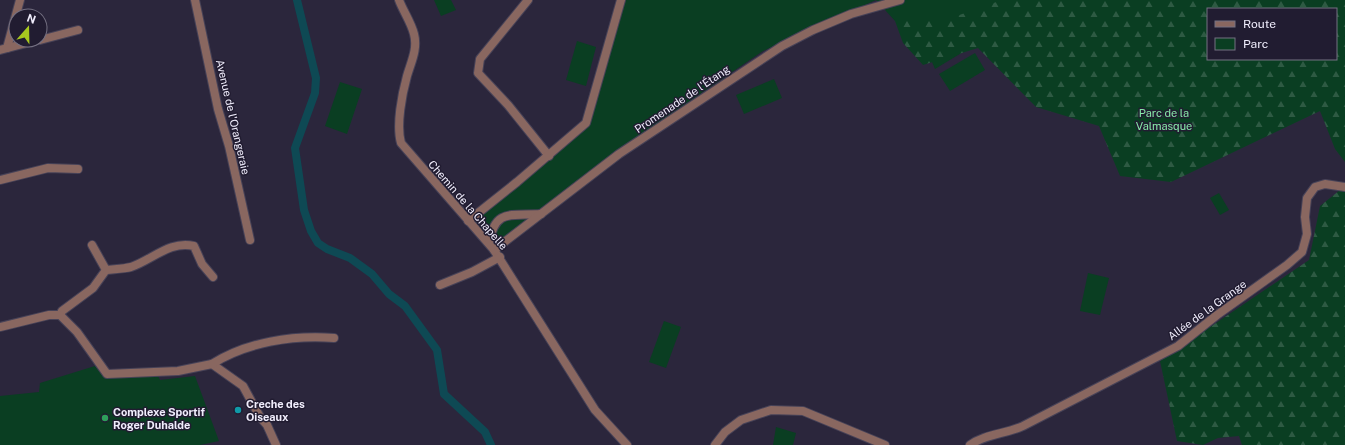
<svg xmlns="http://www.w3.org/2000/svg" width="1345" height="445" viewBox="0 0 1345 445" font-family="'Public Sans',sans-serif">
<style>
.green{fill:#0a3e22}
.forest{fill:url(#forest-firs);fill-rule:evenodd}
.lines{fill:none;stroke-linecap:round;stroke-linejoin:round}
.canal{stroke:#0e4954;stroke-width:8}
.minor-casing{stroke:#474257;stroke-width:10}
.minor{stroke:#896760;stroke-width:8}
.culture-dot{fill:#0f9aa8;stroke:#211c31;stroke-width:1.5}
.leisure-dot{fill:#2e9e5b;stroke:#211c31;stroke-width:1.5}
.labels{text-anchor:middle;stroke-width:3;stroke-linejoin:round;paint-order:stroke}
.street-label{font-size:11px;fill:#f0edfc;stroke:#211c31}
.park-label{font-size:11px;fill:#87e9a9;stroke:#211c31}
.poi-label{font-size:11px;font-weight:bold;fill:#f0edfc;stroke:#211c31;text-anchor:start}
</style>
<defs>
<pattern id="forest-firs" width="22" height="20" patternUnits="userSpaceOnUse"><rect width="22" height="20" fill="#0a3e22"/><path d="M5 1l3.5 6h-7zM16 11l3.5 6h-7z" fill="#2e5a43"/></pattern>
</defs>
<rect width="100%" height="100%" fill="#2b263c"/>
<g class="green">
<polygon points="434,0 451,0 456,10 441,16"/>
<polygon points="625,0 1014,0 978,43 935,69 914,21 895,21 876,0 763,51 622,147 501,241 496,242 475,221 590,124"/>
<polygon points="577,41 596,47 586,86 566,80"/>
<polygon points="975,53 985,70 950,91 939,74"/>
<polygon points="774,79 782,98 744,114 736,95"/>
<polygon points="340,82 362,89 347,134 325,126"/>
<polygon points="1219,193 1229,210 1220,215 1210,198"/>
<polygon points="1088,273 1109,278 1100,315 1080,311"/>
<polygon points="664,321 681,327 666,368 649,362"/>
<polygon points="95,366 105,378 158,376 160,380 195,376 219,441 200,445 0,445 0,396 39,392 40,383"/>
<polygon points="776,427 796,433 793,445 773,445"/>
</g>
<g class="forest">
<path d="M 1002,0 L 1345,0 L 1345,162 L 1335,149 L 1320,111 L 1171,182 L 1120,176 L 1099,126 L 1036,107 L 978,48 L 923,65 L 903,43 L 895,21 L 948,19 ZM 1208,9 L 1336,9 L 1336,59 L 1208,59 Z"/>
<polygon points="1345,186 1345,445 1242,445 1239,436 1218,438 1203,445 1177,441 1160,361 1309,260 1320,206"/>
</g>
<g class="lines">
<polyline class="canal" points="297,0 316,78 315,93 295,148 304,210 311,231 318,243 327,249 350,258 372,274 389,294 405,306 437,350 444,394 485,432 491,445"/>
<g class="minor-casing">
<g id="minor">
<polyline points="195,0 218,109 229,146 250,240"/>
<path d="M 399,0 C 403,11 411,22 414,34 C 418,49 411,62 407,76 C 402,94 396,125 401,143 L 494,250 L 595,410 L 627,445"/>
<polyline points="528,0 480,59 478,73 508,105 549,156"/>
<polyline points="40,40 78,30"/>
<polyline points="7,48 20,0"/>
<polyline points="0,50 38,40"/>
<polyline points="0,180 48,168 78,169"/>
<polyline points="468,221 517,182 586,123 621,0"/>
<path d="M 489,243 C 495,208 511,216 541,214"/>
<polyline points="494,250 619,154 782,46 813,30 851,14 900,0"/>
<path d="M 106,270 C 114,269 123,269 131,267 C 152,260 170,240 194,246 L 202,264 L 213,277"/>
<polyline points="440,285 472,272 500,257"/>
<polyline points="60,315 62,311 93,288 106,270 92,245"/>
<polyline points="0,327 49,315 60,315 77,332 107,374 178,371 212,364 243,386 260,417 267,425 276,445"/>
<path d="M 212,364 C 247,342 292,335 334,338"/>
<polyline points="715,445 725,432 741,420 771,410 803,411 885,445"/>
<path d="M 970,445 C 985,434 1006,434 1023,426 L 1178,346 L 1217,315 L 1287,265 L 1302,252 L 1307,234 L 1305,217 L 1307,198 L 1315,187 L 1325,184 L 1345,187"/>
</g>
</g>
<use href="#minor" class="minor"/>
</g>
<circle class="culture-dot" cx="238" cy="410" r="4"/>
<circle class="leisure-dot" cx="105" cy="418" r="4"/>
<g class="labels">
<g class="street-label">
<text transform="translate(682 99) rotate(-34)" y="4">Promenade de l'Étang</text>
<text transform="translate(233 117) rotate(77)" y="4">Avenue de l'Orangeraie</text>
<text transform="translate(468 205) rotate(49)" y="4">Chemin de la Chapelle</text>
<text transform="translate(1207 310) rotate(-36)" y="4">Allée de la Grange</text>
</g>
<g class="park-label">
<text x="1164" y="117">Parc de la<tspan x="1164" dy="13">Valmasque</tspan></text>
</g>
<g class="poi-label">
<text x="246" y="408">Creche des<tspan x="246" dy="13">Oiseaux</tspan></text>
<text x="113" y="416">Complexe Sportif<tspan x="113" dy="13">Roger Duhalde</tspan></text>
</g>
</g>
<rect x="1207" y="8" width="130" height="52" fill="#211c31" stroke="#747082"/>
<rect x="1215" y="21" width="20" height="6" fill="#896760" stroke="#747082"/>
<text x="1243" y="28" font-size="12" fill="#f0edfc">Route</text>
<rect x="1215" y="38" width="20" height="12" fill="#0a3e22" stroke="#747082"/>
<text x="1243" y="48" font-size="12" fill="#f0edfc">Parc</text>
<g transform="translate(28 28) rotate(20)"><circle r="19" fill="#211c31" stroke="#747082"/>
<path d="M0-3L7 15L0 10L-7 15Z" fill="#a7c81f"/>
<text y="-6" font-size="11" font-weight="bold" text-anchor="middle" fill="#f0edfc">N</text>
</g>
</svg>
